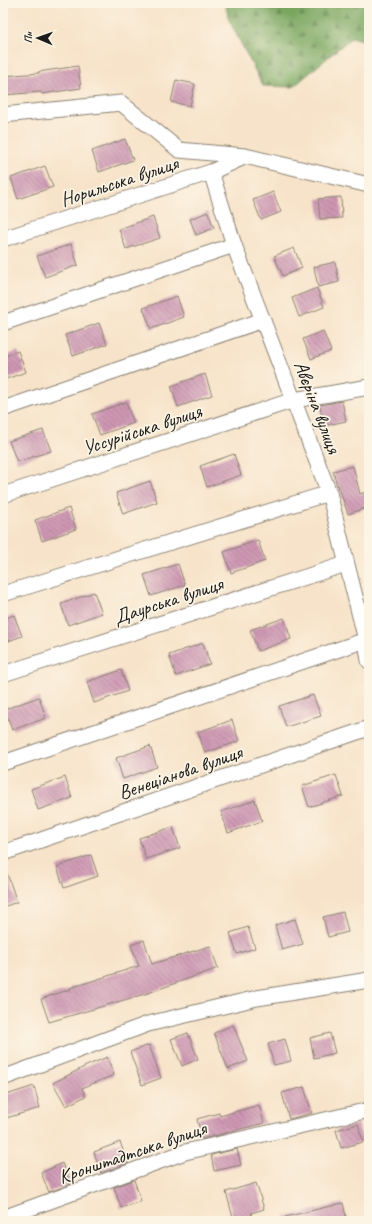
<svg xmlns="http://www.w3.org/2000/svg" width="372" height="1224" viewBox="0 0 372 1224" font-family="Caveat,sans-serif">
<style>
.forest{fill:url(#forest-firs);stroke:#4b623e}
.building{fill:url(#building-back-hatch)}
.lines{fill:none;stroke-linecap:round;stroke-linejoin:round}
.minor-casing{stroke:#8a8072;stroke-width:17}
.minor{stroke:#fff;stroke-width:15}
.labels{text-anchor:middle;stroke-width:3.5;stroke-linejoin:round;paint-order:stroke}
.street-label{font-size:20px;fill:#1c1c1c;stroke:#fcf5e5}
</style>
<defs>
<pattern id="forest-firs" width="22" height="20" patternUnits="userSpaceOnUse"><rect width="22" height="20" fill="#7aa760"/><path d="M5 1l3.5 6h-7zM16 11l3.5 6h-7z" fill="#63874e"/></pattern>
<pattern id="building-back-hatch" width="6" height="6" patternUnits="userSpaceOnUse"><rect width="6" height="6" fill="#ce97b3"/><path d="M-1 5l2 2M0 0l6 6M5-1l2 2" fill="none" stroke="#a67a91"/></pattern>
</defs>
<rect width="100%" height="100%" fill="#fcf5e5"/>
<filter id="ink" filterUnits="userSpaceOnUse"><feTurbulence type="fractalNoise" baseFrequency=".025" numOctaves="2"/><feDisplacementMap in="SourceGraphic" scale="8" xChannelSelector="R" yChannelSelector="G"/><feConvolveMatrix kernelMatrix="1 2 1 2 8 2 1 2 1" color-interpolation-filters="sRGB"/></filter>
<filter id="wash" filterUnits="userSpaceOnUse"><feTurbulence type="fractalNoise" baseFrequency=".012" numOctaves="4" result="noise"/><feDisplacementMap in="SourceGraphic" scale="16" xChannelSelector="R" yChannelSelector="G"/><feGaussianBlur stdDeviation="0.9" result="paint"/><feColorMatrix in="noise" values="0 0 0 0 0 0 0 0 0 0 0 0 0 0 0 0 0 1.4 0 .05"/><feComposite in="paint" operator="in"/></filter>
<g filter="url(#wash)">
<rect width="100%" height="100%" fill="#f7e3c9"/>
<polygon class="forest" points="225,3 369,3 369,42 352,37 293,87 263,86 229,20"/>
<g id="blocks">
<g class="building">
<polygon points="78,66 81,88 42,94 41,92 3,95 3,76 39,73 38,72"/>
<polygon points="176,80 195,84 190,106 171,102"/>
<polygon points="125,139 133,160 99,172 92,151"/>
<polygon points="45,166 53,187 18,199 11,178"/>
<polygon points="273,192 281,212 261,220 253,200"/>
<polygon points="341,197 342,218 320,219 318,199"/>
<polygon points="208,212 214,228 196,235 190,219"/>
<polygon points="153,217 160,238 126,249 119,229"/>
<polygon points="71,244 78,265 45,277 37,256"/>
<polygon points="294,248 302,268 283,276 274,256"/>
<polygon points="335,262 339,282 318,287 314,267"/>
<polygon points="317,288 324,307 299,317 292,298"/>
<polygon points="177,296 184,317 151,329 143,308"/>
<polygon points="99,323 107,344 73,356 65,335"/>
<polygon points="323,331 331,351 311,359 303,339"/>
<polygon points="18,351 26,372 3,380 3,357"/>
<polygon points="205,374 212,395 178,407 171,386"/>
<polygon points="342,401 346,421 323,426 320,405"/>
<polygon points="126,402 134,423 100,435 92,414"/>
<polygon points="43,430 51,451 17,462 9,441"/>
<polygon points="234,454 241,475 207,487 200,466"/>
<polygon points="353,466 360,494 369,491 369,507 348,514 338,485 337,486 333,471"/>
<polygon points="150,481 157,502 123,514 116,493"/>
<polygon points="69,508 76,529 42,541 35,520"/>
<polygon points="258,540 265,561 231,573 224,552"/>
<polygon points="178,564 185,585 151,596 144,575"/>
<polygon points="94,592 102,613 68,625 61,604"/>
<polygon points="14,615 22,636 3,643 3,619"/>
<polygon points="284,618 291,639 258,651 250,630"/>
<polygon points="203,643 210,664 176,676 169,655"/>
<polygon points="121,670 128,691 94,703 87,682"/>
<polygon points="313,695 321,716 286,727 279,706"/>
<polygon points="39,697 46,718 12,730 5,709"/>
<polygon points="232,720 239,741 205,753 198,732"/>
<polygon points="150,746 157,767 123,779 116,758"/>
<polygon points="336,775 343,796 309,807 302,786"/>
<polygon points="65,777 72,798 38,810 31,789"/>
<polygon points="255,800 262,821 228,833 221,812"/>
<polygon points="173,827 180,848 146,859 139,838"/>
<polygon points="91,855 98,876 64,888 57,867"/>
<polygon points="3,868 5,868 17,902 3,907"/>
<polygon points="343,912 348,932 328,937 323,917"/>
<polygon points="295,919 303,944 282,950 275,925"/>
<polygon points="248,927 255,948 237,954 230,933"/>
<polygon points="144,940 152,964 210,946 218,968 148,993 49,1022 41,999 71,989 70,988 139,966 131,945"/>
<polygon points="233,1025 248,1061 228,1069 214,1033"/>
<polygon points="188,1033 198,1059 182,1066 171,1039"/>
<polygon points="330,1033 335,1053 314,1058 310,1038"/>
<polygon points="285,1039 291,1061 274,1065 268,1044"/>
<polygon points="149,1045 161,1078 142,1085 130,1052"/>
<polygon points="107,1057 114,1075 82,1088 86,1096 66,1106 53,1083 84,1067"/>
<polygon points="34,1086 40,1108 3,1119 3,1096"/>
<polygon points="304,1087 312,1113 289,1119 282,1093"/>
<polygon points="259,1105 264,1123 202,1139 197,1119 219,1113 220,1116"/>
<polygon points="358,1124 363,1142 341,1148 336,1130"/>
<polygon points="120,1142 128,1163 101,1173 94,1152"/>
<polygon points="237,1149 241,1165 214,1171 211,1155"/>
<polygon points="62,1163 71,1184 49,1192 41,1173"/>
<polygon points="134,1180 141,1201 121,1208 114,1187"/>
<polygon points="256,1183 264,1209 251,1213 252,1218 234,1221 226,1192"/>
<polygon points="343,1203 347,1221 285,1221 285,1217"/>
</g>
</g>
</g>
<g filter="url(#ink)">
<use href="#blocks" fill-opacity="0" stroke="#8a8072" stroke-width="1"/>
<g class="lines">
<g class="minor-casing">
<g id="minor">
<polyline points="3,115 121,103 179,150 245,156 369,185"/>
<polyline points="211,172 234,245 329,493 366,640 369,661"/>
<polyline points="3,239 211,172 244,157"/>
<polyline points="3,323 234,245"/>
<polyline points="3,409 263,320"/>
<polyline points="3,495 294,400 369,387"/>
<polyline points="3,594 329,493"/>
<polyline points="3,674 346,564"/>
<polyline points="3,763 366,640"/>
<polyline points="3,853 369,728"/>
<polyline points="3,1078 148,1024 257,998 369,980"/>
<polyline points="3,1218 185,1152 369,1110"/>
</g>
</g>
<use href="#minor" class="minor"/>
</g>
</g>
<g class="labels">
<g class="street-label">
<text transform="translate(119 181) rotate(-18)" y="7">Норильська вулиця</text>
<text transform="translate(318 407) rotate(69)" y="7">Авєріна вулиця</text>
<text transform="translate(142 429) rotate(-18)" y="7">Уссурійська вулиця</text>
<text transform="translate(168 600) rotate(-18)" y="7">Даурська вулиця</text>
<text transform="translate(180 772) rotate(-19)" y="7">Венеціанова вулиця</text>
<text transform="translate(132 1152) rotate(-19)" y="7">Кронштадтська вулиця</text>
</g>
</g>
<rect width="372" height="1224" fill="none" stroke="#fcf5e5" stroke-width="16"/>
<g transform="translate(38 38) rotate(272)" stroke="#fcf5e5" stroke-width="3" paint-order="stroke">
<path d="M0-3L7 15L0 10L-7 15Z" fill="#1c1c1c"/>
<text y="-6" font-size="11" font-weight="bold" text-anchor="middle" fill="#1c1c1c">Пн</text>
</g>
</svg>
